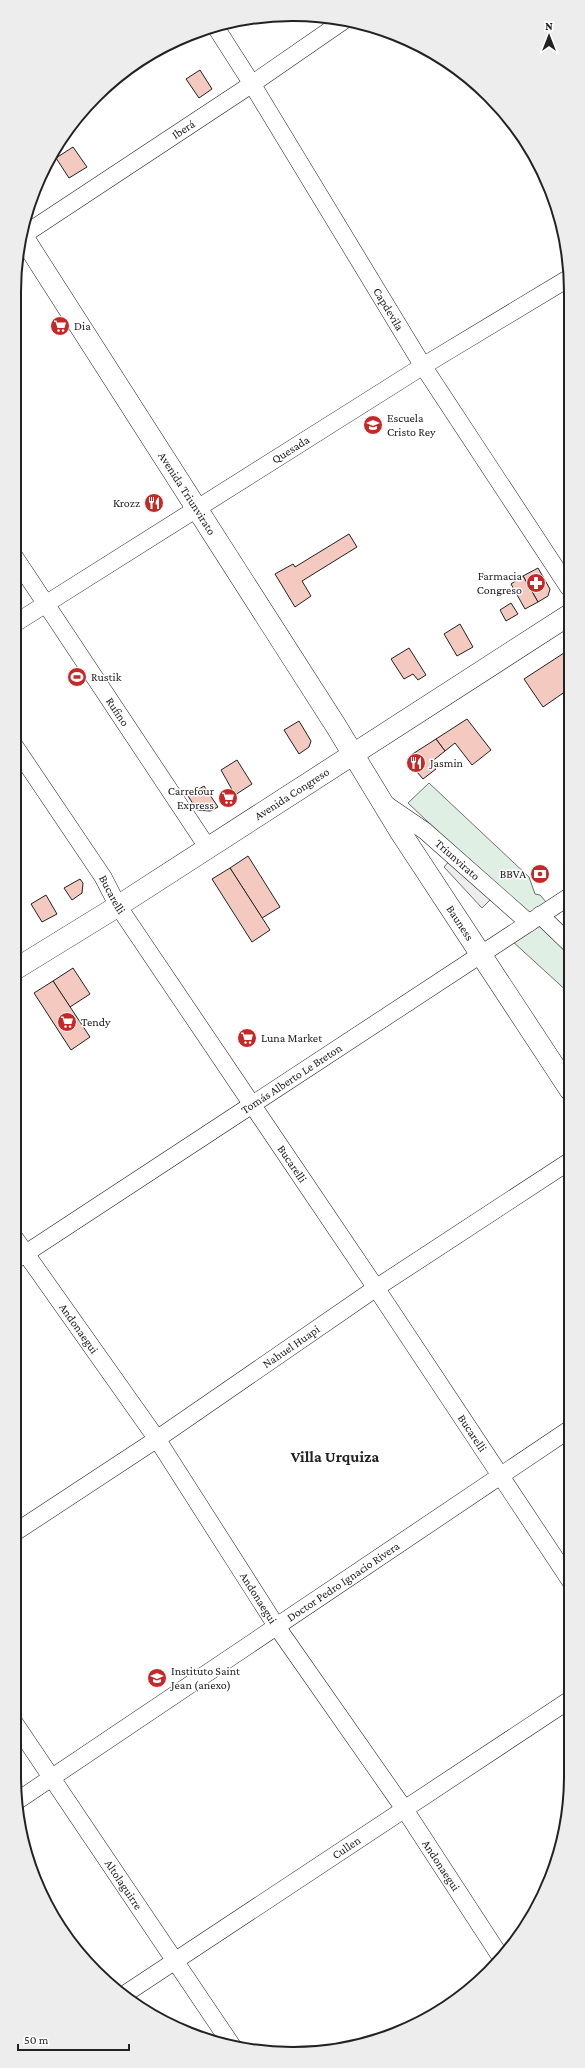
<svg xmlns="http://www.w3.org/2000/svg" width="585" height="2068" viewBox="0 0 585 2068" font-family="'Crimson Pro',serif">
<style>
.green{fill:#e0efe3;stroke:#6f6f6f}
.parking{fill:#ededed;stroke:#6f6f6f}
.building{fill:#f3c9c0;stroke:#222}
.lines{fill:none;stroke-linecap:round;stroke-linejoin:round}
.minor-casing{stroke:#222;stroke-width:18}
.major-casing{stroke:#222;stroke-width:22}
.minor{stroke:#fff;stroke-width:17}
.major{stroke:#fff;stroke-width:21}
.labels{text-anchor:middle;stroke-width:3;stroke-linejoin:round;paint-order:stroke}
.street-label{font-size:12px;fill:#222;stroke:#fff}
.poi-label{font-size:12px;fill:#222;stroke:#fff;text-anchor:start}
.district-label{font-size:16px;font-weight:bold;fill:#222;stroke:#fff}
.rim{fill:none;stroke:#222;stroke-width:2}
</style>
<rect width="100%" height="100%" fill="#fff"/>
<g class="green">
<polygon points="429,783 529,877 535,894 540,895 547,903 531,913 524,913 408,803"/>
<polygon points="537,926 545,928 570,951 570,994 511,940"/>
</g>
<polygon class="parking" points="450,860 492,898 482,908 444,867"/>
<g class="building">
<polygon points="200,70 212,89 199,98 186,79"/>
<polygon points="73,147 87,167 69,178 56,158"/>
<polygon points="349,534 357,547 302,581 311,596 295,607 275,574 293,564 295,567"/>
<polygon points="538,568 550,589 548,596 538,602 523,576"/>
<polygon points="523,576 538,602 525,609 511,584"/>
<polygon points="511,603 518,614 506,621 500,610"/>
<polygon points="460,624 473,647 457,656 444,634"/>
<polygon points="409,648 426,675 418,680 413,674 404,679 391,659"/>
<polygon points="567,651 569,654 569,689 543,707 524,679"/>
<polygon points="467,719 491,750 472,765 455,743 445,751 436,739"/>
<polygon points="299,721 311,741 309,747 299,754 284,730"/>
<polygon points="436,739 445,751 430,763 436,769 423,779 411,765 411,755"/>
<polygon points="237,760 252,784 235,795 221,770"/>
<polygon points="204,786 218,807 210,811 197,810 188,796"/>
<polygon points="248,856 280,907 262,918 230,868"/>
<polygon points="230,868 270,930 252,942 212,879"/>
<polygon points="80,879 83,883 82,893 72,900 64,888"/>
<polygon points="46,895 57,914 42,922 31,904"/>
<polygon points="73,968 90,994 70,1007 53,981"/>
<polygon points="53,981 90,1037 71,1050 34,993"/>
</g>
<g class="lines">
<g class="minor-casing">
<g id="minor">
<path id="s1" d="M 215,26 L 252,84 L 423,366 L 569,588"/>
<path id="s2" d="M 19,238 L 252,84 L 346,19"/>
<path id="s3" d="M 14,556 L 208,848"/>
<path id="s4" d="M 14,624 L 423,366 L 569,278"/>
<path id="s5" d="M 14,745 L 103,877 L 118,906 L 376,1288 L 571,1582"/>
<path id="s6" d="M 384,803 L 425,831 L 529,923"/>
<polyline points="540,915 570,944"/>
<path id="s7" d="M 14,1237 L 157,1439 L 277,1627 L 405,1810 L 502,1959"/>
<path id="s8" d="M 14,1261 L 570,896"/>
<path id="s9" d="M 14,1533 L 157,1439 L 376,1288 L 570,1161"/>
<path id="s10" d="M 14,1722 L 233,2047"/>
<path id="s11" d="M 17,1801 L 570,1429"/>
<path id="s12" d="M 122,1996 L 571,1699"/>
</g>
</g>
<g class="major-casing">
<g id="major">
<path id="s13" d="M 21,234 L 336,726 L 401,833 L 570,1090"/>
<path id="s14" d="M 14,970 L 118,906 L 569,615"/>
</g>
</g>
<use href="#minor" class="minor"/>
<use href="#major" class="major"/>
</g>
<defs>
<g id="supermarket-disc" transform="scale(1)"><circle r="9.5" fill="#c62828" stroke="#fff"/><path d="M-6-5.5h2.5l.6 2H6L4.5 2H-2.5L-4.4-4H-6ZM-1.5 3.2a1.3 1.3 0 1 0 .1 0ZM3 3.2a1.3 1.3 0 1 0 .1 0Z" fill="#fff"/></g>
<g id="school-disc" transform="scale(1)"><circle r="9.5" fill="#c62828" stroke="#fff"/><path d="M0-5L7-2L0 1L-7-2ZM-4 1L0 2.5L4 1V4Q0 6-4 4Z" fill="#fff"/></g>
<g id="restaurant-disc" transform="scale(1)"><circle r="9.5" fill="#c62828" stroke="#fff"/><path d="M-5-6h1v4h1v-4h1v4h1v-4h1v5L-1.5 .5V6h-2V.5L-5-1ZM5-6V6H3V1.5H1.5Q1.5-4 5-6Z" fill="#fff"/></g>
<g id="pharmacy-disc" transform="scale(1)"><circle r="9.5" fill="#c62828" stroke="#fff"/><path d="M-2-6h4v4h4v4h-4v4h-4v-4h-4v-4h4Z" fill="#fff"/></g>
<g id="stadium-disc" transform="scale(1)"><circle r="9.5" fill="#c62828" stroke="#fff"/><path d="M0-5a6.5 5 0 1 0 0 10a6.5 5 0 1 0 0-10ZM-3.5-1.8h7v3.6h-7Z" fill="#fff"/></g>
<g id="bank-disc" transform="scale(1)"><circle r="9.5" fill="#c62828" stroke="#fff"/><path d="M-6-4H6V4H-6ZM0-2.3a2.3 2.3 0 1 0 0 4.6a2.3 2.3 0 1 0 0-4.6Z" fill="#fff"/></g>
</defs>
<g fill-rule="evenodd">
<use href="#supermarket-disc" x="60" y="326"/>
<use href="#school-disc" x="373" y="425"/>
<use href="#restaurant-disc" x="154" y="503"/>
<use href="#pharmacy-disc" x="536" y="583"/>
<use href="#stadium-disc" x="77" y="677"/>
<use href="#restaurant-disc" x="416" y="763"/>
<use href="#supermarket-disc" x="228" y="798"/>
<use href="#bank-disc" x="540" y="874"/>
<use href="#supermarket-disc" x="67" y="1022"/>
<use href="#supermarket-disc" x="247" y="1038"/>
<use href="#school-disc" x="157" y="1678"/>
</g>
<g class="labels">
<g class="street-label">
<text dy="4" stroke="none"><textPath href="#s2" startOffset="197">Iberá</textPath></text>
<text dy="4" stroke="none"><textPath href="#s1" startOffset="332">Capdevila</textPath></text>
<text dy="4" stroke="none"><textPath href="#s4" startOffset="327">Quesada</textPath></text>
<text dy="4" stroke="none"><textPath href="#s13" startOffset="308">Avenida Triunvirato</textPath></text>
<text dy="4" stroke="none"><textPath href="#s3" startOffset="187">Rufino</textPath></text>
<text dy="4" stroke="none"><textPath href="#s14" startOffset="329">Avenida Congreso</textPath></text>
<text dy="4" stroke="none"><textPath href="#s6" startOffset="93">Triunvirato</textPath></text>
<text dy="4" stroke="none"><textPath href="#s5" startOffset="179">Bucarelli</textPath></text>
<text dy="4" stroke="none"><textPath href="#s13" startOffset="817">Bauness</textPath></text>
<text dy="4" stroke="none"><textPath href="#s8" startOffset="332">Tomás Alberto Le Breton</textPath></text>
<text dy="4" stroke="none"><textPath href="#s5" startOffset="503">Bucarelli</textPath></text>
<text dy="4" stroke="none"><textPath href="#s7" startOffset="112">Andonaegui</textPath></text>
<text dy="4" stroke="none"><textPath href="#s9" startOffset="334">Nahuel Huapi</textPath></text>
<text dy="4" stroke="none"><textPath href="#s5" startOffset="827">Bucarelli</textPath></text>
<text dy="4" stroke="none"><textPath href="#s11" startOffset="393">Doctor Pedro Ignacio Rivera</textPath></text>
<text dy="4" stroke="none"><textPath href="#s7" startOffset="436">Andonaegui</textPath></text>
<text dy="4" stroke="none"><textPath href="#s12" startOffset="269">Cullen</textPath></text>
<text dy="4" stroke="none"><textPath href="#s7" startOffset="760">Andonaegui</textPath></text>
<text dy="4" stroke="none"><textPath href="#s10" startOffset="196">Altolaguirre</textPath></text>
</g>
<g class="poi-label">
<text x="74" y="330">Dia</text>
<text x="387" y="422">Escuela<tspan x="387" dy="14">Cristo Rey</tspan></text>
<text x="140" y="507" text-anchor="end">Krozz</text>
<text x="522" y="580" text-anchor="end">Farmacia<tspan x="522" dy="14">Congreso</tspan></text>
<text x="91" y="681">Rustik</text>
<text x="430" y="767">Jasmin</text>
<text x="214" y="795" text-anchor="end">Carrefour<tspan x="214" dy="14">Express</tspan></text>
<text x="526" y="878" text-anchor="end">BBVA</text>
<text x="81" y="1026">Tendy</text>
<text x="261" y="1042">Luna Market</text>
<text x="171" y="1675">Instituto Saint<tspan x="171" dy="14">Jean (anexo)</tspan></text>
</g>
<g class="district-label">
<text x="335" y="1462">Villa Urquiza</text>
</g>
</g>
<path d="M0 0H585V2068H0ZM292 21H293A271 271 0 0 1 564 292V1776A271 271 0 0 1 293 2047H292A271 271 0 0 1 21 1776V292A271 271 0 0 1 292 21Z" fill="#ededed" fill-rule="evenodd"/>
<path class="rim" d="M292 21H293A271 271 0 0 1 564 292V1776A271 271 0 0 1 293 2047H292A271 271 0 0 1 21 1776V292A271 271 0 0 1 292 21Z"/>
<g transform="translate(549 36)" stroke="#ffffff" stroke-width="3" paint-order="stroke">
<path d="M0-3L7 15L0 10L-7 15Z" fill="#222222"/>
<text y="-6" font-size="11" font-weight="bold" text-anchor="middle" fill="#222222">N</text>
</g>
<path d="M18 2044v6h111v-6" fill="none" stroke="#222222" stroke-width="2"/>
<text x="24" y="2044" font-size="12" fill="#222222" stroke="#ffffff" stroke-width="3" paint-order="stroke">50 m</text>
</svg>
